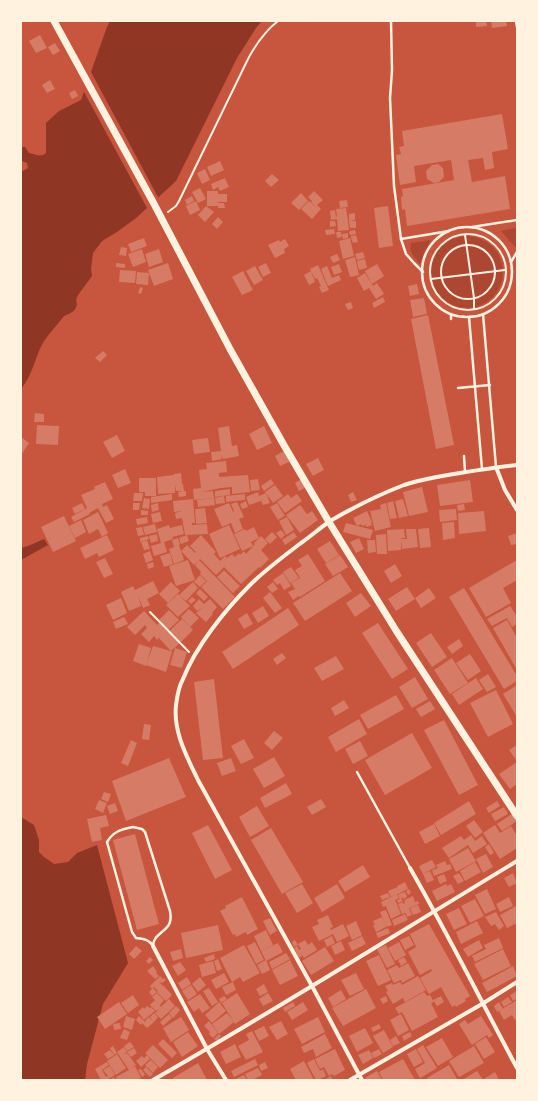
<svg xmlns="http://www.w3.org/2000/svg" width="538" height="1101" viewBox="0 0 538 1101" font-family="'Archivo Narrow',sans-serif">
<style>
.green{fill:#ae4732}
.water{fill:#8f3625}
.pier{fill:#c8553d}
.building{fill:#d67c66}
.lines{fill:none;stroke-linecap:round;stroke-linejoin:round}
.path{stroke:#fff3e0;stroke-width:2}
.service{stroke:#fff3e0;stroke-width:2.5}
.minor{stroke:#fff3e0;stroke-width:4}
.secondary{stroke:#fff3e0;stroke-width:7}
</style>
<rect width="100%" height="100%" fill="#c8553d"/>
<g class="green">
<polygon points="515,228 517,229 517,243 515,247 501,231"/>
<circle cx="467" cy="272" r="36"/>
<path d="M 431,240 L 423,255 L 420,264 C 415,258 408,251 411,243 Z"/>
</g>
<g class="water">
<path d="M 110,21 L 262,21 L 256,28 L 237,58 L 176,181 L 136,218 L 117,232 L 102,241 L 93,253 L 91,269 L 92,276 L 78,295 L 76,300 C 79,309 72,313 64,316 C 58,324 50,332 44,341 C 35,356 33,375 21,389 L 21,172 L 28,168 L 27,163 L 22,161 L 21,147 L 25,147 L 29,153 C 36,154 40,158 46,153 L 46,123 L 59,111 L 81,100 L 107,27 Z"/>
<polygon points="44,539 48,545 21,560 21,548 28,546"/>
<polygon points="21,817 34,825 39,840 39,852 44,857 54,864 68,862 77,853 97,845 128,963 103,1004 87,1064 85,1080 21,1080"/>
</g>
<polygon class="pier" points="90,70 159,199 152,206 147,208 83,90"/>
<g class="building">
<polygon points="476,21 486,21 487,26 476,27"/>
<polygon points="491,21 506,21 507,26 492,28"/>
<polygon points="40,35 47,48 36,53 29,41"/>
<polygon points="55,43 60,51 53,55 48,47"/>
<polygon points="50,80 55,89 47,93 42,85"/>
<polygon points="75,90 78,96 72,99 69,93"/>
<polygon points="502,114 508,149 492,152 494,168 485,170 483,158 468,160 472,182 505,176 510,209 407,226 405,209 402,210 401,197 403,196 402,189 454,180 451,160 414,166 416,182 400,185 396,155 401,154 399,147 404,146 402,131"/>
<polygon points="220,161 224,170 211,176 207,167"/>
<polygon points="438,164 443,168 444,177 439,182 434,183 427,179 426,171 432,165"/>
<polygon points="205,169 210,180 202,184 197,173"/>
<polygon points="272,174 279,180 271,187 265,181"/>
<polygon points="225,178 229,187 220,191 218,187 213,190 211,184"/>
<polygon points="200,188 206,199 198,203 192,192"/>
<polygon points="207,191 218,191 218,203 224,203 225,208 218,208 218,206 207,206"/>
<polygon points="314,191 323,200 317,205 321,209 312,219 301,209 309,201 318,209 311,202 312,201 308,197"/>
<polygon points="301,193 308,201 299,210 291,203"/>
<rect x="218" y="194" width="9" height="8"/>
<polygon points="192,196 194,201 187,205 185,200"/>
<polygon points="347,200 348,207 340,208 339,201"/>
<polygon points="196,201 200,210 190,215 186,206"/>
<polygon points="206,206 214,212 205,222 198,215"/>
<polygon points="388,206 393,246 379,248 374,208"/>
<polygon points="346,208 348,221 346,222 348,221 349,230 338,231 337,219 331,220 330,211 335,210 336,217 337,216 336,209"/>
<polygon points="355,213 355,220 349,221 349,214"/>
<polygon points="218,217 223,222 217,229 212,224"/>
<polygon points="330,221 335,221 336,226 330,227"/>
<polygon points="349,221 356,221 356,228 350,228"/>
<polygon points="334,229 335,234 326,235 325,230"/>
<polygon points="355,230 356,234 350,235 349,232 350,231"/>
<polygon points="336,232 341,232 342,237 337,238"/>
<polygon points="348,233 348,238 343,239 342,234"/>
<polygon points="356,235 358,242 353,243 351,238 352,238 351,238 351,236"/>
<polygon points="144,238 147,246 131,252 128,244"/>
<polygon points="350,238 354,256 343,259 339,241"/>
<polygon points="285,239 289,246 284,249 285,253 275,258 268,245 279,240 280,242"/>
<polygon points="121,247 127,248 126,256 119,255"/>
<polygon points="142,249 146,262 133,267 128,254"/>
<polygon points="159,249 163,262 149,267 145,254"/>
<polygon points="363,252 365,258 357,260 355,254"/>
<polygon points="337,254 340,260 333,263 330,257"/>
<polygon points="355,257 359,275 350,277 345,260"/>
<polygon points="365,259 367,268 359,270 357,261"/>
<polygon points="116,263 125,264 125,268 116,267"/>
<polygon points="168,263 173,279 154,286 148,270"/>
<polygon points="266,263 271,273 263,277 258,267"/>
<polygon points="339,264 342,272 334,275 331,267"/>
<polygon points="377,264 384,276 372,284 365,271"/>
<polygon points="318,265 329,290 322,293 319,287 321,286 317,278 315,279 310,269"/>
<polygon points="255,266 263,280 254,285 246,271"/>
<polygon points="327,266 332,278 339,275 341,280 328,286 321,269"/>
<polygon points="120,270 136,271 135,283 119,282"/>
<polygon points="243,271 253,290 242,295 232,277"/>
<polygon points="311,271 315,282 309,285 304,275"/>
<polygon points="137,272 149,273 148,285 136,284"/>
<polygon points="365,273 373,286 377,283 384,294 376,299 369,288 364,291 357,278"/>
<polygon points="417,284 419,294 410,296 408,286"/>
<polygon points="140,287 143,288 141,294 138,293"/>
<polygon points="383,297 385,302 374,308 372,303"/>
<polygon points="424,298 427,314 413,317 410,300"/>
<polygon points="351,302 353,308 348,310 345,304"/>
<polygon points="428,315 454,445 436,449 411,319"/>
<polygon points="103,351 107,355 100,362 95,358"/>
<polygon points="35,413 44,414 44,422 34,422"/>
<polygon points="37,425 59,426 58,445 36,444"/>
<polygon points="229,426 232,446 237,445 239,456 223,459 221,455 222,459 212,461 211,452 221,451 218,428"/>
<polygon points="264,426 272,443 257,450 249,434"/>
<polygon points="117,435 125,451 112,458 103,442"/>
<polygon points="21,437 29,443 21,455"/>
<polygon points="208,438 210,452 194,454 192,440"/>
<polygon points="284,451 289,462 280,466 275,456"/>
<polygon points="318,458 324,470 313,476 306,464"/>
<polygon points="226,461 227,472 219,473 219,477 248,475 250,492 232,494 232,487 221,488 201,492 213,491 214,498 194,500 193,489 201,488 199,470 207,469 206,463"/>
<polygon points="125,469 131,483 118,488 112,475"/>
<polygon points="181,473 182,484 183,484 184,491 176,491 175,484 175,493 158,494 157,477 174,475 174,474"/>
<polygon points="139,478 156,478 156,496 145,496 145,492 139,492"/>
<polygon points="258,479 260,490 251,491 250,480"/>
<polygon points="271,479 274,484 264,491 261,486"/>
<polygon points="302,479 306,487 299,491 295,483"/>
<polygon points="470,480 473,502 440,506 437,485"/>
<polygon points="105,482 113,499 102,504 103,507 107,505 114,519 106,523 98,508 89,513 90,514 74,522 71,517 87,508 81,495 95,489 94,487"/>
<polygon points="275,485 283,496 273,503 265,492"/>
<polygon points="422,487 428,512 409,516 403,492"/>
<polygon points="230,489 230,495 215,497 215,491"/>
<polygon points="183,491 186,491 186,496 179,497 178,492"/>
<polygon points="258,492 259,496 266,493 270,503 263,505 261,501 249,505 246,497"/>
<polygon points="353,492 357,500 351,502 348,495"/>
<polygon points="134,493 143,493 142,501 133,501"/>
<polygon points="172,494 172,500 151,503 151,497"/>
<polygon points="245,494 245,500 226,502 226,496"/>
<polygon points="288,494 291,498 297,494 302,501 285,513 277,502"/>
<polygon points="224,496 225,503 216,504 215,498"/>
<polygon points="144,498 150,499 149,509 142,508"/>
<polygon points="214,498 215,505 198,507 197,500"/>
<polygon points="193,499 195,523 192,523 192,525 207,524 208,534 185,535 182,518 176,519 175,513 182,511 174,512 173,501"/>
<polygon points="403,499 408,516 399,518 395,501"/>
<polygon points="246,501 248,507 242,509 240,504"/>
<polygon points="393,501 397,518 390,519 387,503"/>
<polygon points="237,502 244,517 239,519 243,529 235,533 231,523 222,527 214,509 229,503 233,512 234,511 231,504"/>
<polygon points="82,503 85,509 75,514 72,508"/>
<polygon points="133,503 140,503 139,510 133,510"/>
<polygon points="158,503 159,510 152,512 151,505"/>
<polygon points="277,503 285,516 278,520 270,507"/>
<polygon points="386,503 391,527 375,531 370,511 381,509 380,505"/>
<polygon points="464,504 465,510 458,511 457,505"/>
<polygon points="300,505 307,514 312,511 318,520 300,533 286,515"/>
<polygon points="205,508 207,523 196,524 195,509"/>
<polygon points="456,509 457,520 440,522 439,510"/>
<polygon points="141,510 148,511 148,515 141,515"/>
<polygon points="367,511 372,522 371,522 372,525 367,527 366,525 362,526 361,524 357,526 353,518"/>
<polygon points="484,511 486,531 459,534 458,513"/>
<polygon points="98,512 108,533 102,537 98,529 89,534 83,520"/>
<polygon points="160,512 162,521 153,523 151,514"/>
<polygon points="64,516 76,541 53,552 41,527"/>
<polygon points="147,517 148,523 137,525 136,519"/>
<polygon points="287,517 294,530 286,535 279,521"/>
<polygon points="81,520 86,532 75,538 69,526"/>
<polygon points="454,522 455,538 443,540 442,523"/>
<polygon points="346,523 373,530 370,539 343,532"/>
<polygon points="155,524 157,532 145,535 143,527"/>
<polygon points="169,525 170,528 182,525 184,534 172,537 173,539 164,542 167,552 154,556 151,546 161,543 157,529"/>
<polygon points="229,525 240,549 220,558 209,534"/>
<polygon points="142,527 144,535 138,536 136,528"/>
<polygon points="254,527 259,538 251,542 253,546 242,551 234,534 245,529 246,531"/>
<polygon points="429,528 431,547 420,548 418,529"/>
<polygon points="404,529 405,538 401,538 401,535 401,550 388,551 387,530"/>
<polygon points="406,529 416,529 418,547 402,549 401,539 407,539"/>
<polygon points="281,530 285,535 281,539 276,533"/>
<polygon points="272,532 277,537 270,544 265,539"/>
<polygon points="294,532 297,537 285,545 282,540"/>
<polygon points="517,533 517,544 511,545 508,536"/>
<polygon points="157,534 158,541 151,543 149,536"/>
<polygon points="386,534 387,554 377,554 376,535"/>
<polygon points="107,535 114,550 99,557 97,553 85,559 80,548"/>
<polygon points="187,535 189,541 181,544 179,538"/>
<polygon points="201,535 216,552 214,554 220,561 225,556 227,558 232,554 235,557 239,553 240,555 244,551 246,554 255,544 254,543 261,536 268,543 261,550 269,559 260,568 259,567 241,584 224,567 216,575 200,559 194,565 181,551 187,545 195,553 196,552 190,546"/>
<polygon points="148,536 149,539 140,542 140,538"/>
<polygon points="178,538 180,544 179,545 184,560 174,564 169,549 174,547 172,540"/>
<polygon points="359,538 364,549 356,553 350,542"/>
<polygon points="147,540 150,549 144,550 141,542"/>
<polygon points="367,540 375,540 376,552 368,553"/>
<polygon points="330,541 339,555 326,563 317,549"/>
<polygon points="150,551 153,560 146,563 143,554"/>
<polygon points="170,553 173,564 164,567 160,556"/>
<polygon points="308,554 325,581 300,597 299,596 293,600 288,592 295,589 291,583 300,578 295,570 302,566 298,560"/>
<polygon points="340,555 348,567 333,576 325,564"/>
<polygon points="105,558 113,574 104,578 96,562"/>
<polygon points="188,560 195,580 176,586 169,566"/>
<polygon points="199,560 235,597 223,609 201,587 207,581 200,574 201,572 195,565"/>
<polygon points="517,560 517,580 503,588 511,603 486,617 469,588"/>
<polygon points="153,562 154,567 148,569 147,564"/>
<polygon points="395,564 402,576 391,583 384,571"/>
<polygon points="291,567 299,578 290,583 283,572"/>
<polygon points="224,570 240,586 233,593 217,577"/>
<polygon points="283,573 291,586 284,590 280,583 277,585 273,580"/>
<polygon points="340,573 352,591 305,621 293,603"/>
<polygon points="200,575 206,581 200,587 194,582"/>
<polygon points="153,581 159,593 147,599 150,605 143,608 138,596 141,606 129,611 121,592 133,586 135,590"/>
<polygon points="171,582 180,591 168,603 159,594"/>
<polygon points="193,582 198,588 186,601 179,595"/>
<polygon points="273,582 278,589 272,593 267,587"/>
<polygon points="407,587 415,599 396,611 388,599"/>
<polygon points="429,588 436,598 421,608 415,598"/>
<polygon points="464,588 517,676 517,681 504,689 449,597"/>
<polygon points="200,589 208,597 204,601 196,593"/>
<polygon points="270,592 282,608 275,613 263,598"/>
<polygon points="361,593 371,606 355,617 346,603"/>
<polygon points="178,594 190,606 178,617 166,605"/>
<polygon points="192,597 196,600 191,604 188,601"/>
<polygon points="121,598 127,613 113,620 106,605"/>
<polygon points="199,599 204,604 210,599 217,607 212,613 213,614 206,622 196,613 203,607 197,611 193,606"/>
<polygon points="263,606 269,616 258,623 252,613"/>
<polygon points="510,606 517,616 517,624 512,627 507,618 492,626 487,619"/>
<polygon points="288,608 299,625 233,669 222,652"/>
<polygon points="189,609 199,618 190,627 181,617"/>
<polygon points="169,610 179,620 168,630 159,620"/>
<polygon points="144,611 157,625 159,623 180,643 171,651 172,652 166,672 146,665 153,646 171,651 159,638 157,640 154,636 149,642 141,634 147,628 145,625 135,635 127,627"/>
<polygon points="247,613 253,624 244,629 238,619"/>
<polygon points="124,617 128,624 116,629 113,622"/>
<polygon points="182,619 193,630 181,642 169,631"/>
<polygon points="507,620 517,638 517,670 493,628"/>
<polygon points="378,623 408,669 392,679 362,633"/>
<polygon points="431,633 447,657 432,667 416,643"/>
<polygon points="459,639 463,646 452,654 447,647"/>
<polygon points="139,644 151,648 146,666 133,661"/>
<polygon points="175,648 187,652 182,668 170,665"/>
<polygon points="282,653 286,658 277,665 273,659"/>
<polygon points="470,654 481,671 468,680 456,663"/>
<polygon points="336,656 344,669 322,681 314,668"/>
<polygon points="452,658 468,683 450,694 434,670"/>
<polygon points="488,674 496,687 487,692 479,680"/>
<polygon points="415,677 428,699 412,708 399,687"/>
<polygon points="476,678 483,689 459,705 452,694"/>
<polygon points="214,679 223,758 203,760 194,682"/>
<polygon points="517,685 517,717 503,694"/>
<polygon points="496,690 513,724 488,737 470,703"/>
<polygon points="396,695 404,709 368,729 360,715"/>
<polygon points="344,700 349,708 335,716 331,708"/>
<polygon points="430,701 435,709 421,717 416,709"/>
<polygon points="359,719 367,734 336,752 328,737"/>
<polygon points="444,720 478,785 459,795 424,730"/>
<polygon points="144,724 151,725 149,740 142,739"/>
<polygon points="274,731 283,738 272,750 264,743"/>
<polygon points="412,733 432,768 385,795 365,760"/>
<polygon points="244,739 254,758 241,764 231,746"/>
<polygon points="131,740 137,743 128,766 121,763"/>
<polygon points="360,741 368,756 353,764 345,749"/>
<polygon points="517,745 517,759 516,760 509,750"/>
<polygon points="274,757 285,776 264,788 253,769"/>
<polygon points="169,758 186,797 126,821 112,781"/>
<polygon points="231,758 236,771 222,776 217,763"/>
<polygon points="517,762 517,784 510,789 499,774"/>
<polygon points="286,783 292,794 265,808 260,798"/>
<polygon points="104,792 111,794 108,802 101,799"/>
<polygon points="321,799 326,807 312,815 307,807"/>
<polygon points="99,800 107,803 103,813 95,809"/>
<polygon points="469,801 476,814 441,835 434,823"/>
<polygon points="497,801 500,806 489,813 486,808"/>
<polygon points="115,803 118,811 110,814 107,806"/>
<polygon points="257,806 269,826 250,837 239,817"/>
<polygon points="504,807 508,814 495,821 491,814"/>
<polygon points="512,814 517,821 502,831 497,824"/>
<polygon points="106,815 109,826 100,828 102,840 92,842 87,819"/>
<polygon points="474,820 483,832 475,838 466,826"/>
<polygon points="434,824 440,836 425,844 419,832"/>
<polygon points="208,825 232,870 215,879 192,833"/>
<polygon points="495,825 500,833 511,826 517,836 517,848 500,859 483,833"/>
<polygon points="271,828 303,882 282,894 251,840"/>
<polygon points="135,834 159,924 137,930 113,840"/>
<polygon points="471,835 475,841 482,836 487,844 473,853 468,845 449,858 442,848 461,836 464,840"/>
<polygon points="489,844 494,853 490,855 485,847"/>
<polygon points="468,848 476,861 456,872 449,859"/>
<polygon points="486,854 493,867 483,873 476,859"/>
<polygon points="432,860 436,867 423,874 419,866"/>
<polygon points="445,861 447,865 450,864 452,869 434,876 432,870 438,868 436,865"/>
<polygon points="475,862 481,872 465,881 460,871"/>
<polygon points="363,865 370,877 345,892 338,881"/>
<polygon points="430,871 434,880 427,883 423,874"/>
<polygon points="459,873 464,881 458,884 453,876"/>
<polygon points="513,873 517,883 509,887 504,878"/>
<polygon points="444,874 447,881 440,884 437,877"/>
<polygon points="405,882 408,889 391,897 388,891 398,887 397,886"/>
<polygon points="302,884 313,903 297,913 285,893"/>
<polygon points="337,884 345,898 322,912 314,898"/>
<polygon points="446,884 447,886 451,884 455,892 437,901 432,891"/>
<polygon points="409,889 411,893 408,895 406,891"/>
<polygon points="487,889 496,909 485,914 475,895"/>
<polygon points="405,892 407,897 403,899 402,897 401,898 403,901 398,903 397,900 399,899 400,900 398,894"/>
<polygon points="388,893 390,897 382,900 380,896"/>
<polygon points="397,894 399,898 395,900 396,902 390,904 396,902 401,914 391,919 386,906 383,907 381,902"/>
<polygon points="413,896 415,902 418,901 419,904 409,908 412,915 407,917 406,913 402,914 398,904 403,902 403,904 405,903 404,900"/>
<polygon points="242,897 258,929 247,935 246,932 236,937 235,934 233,935 220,911 226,908 225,906"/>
<polygon points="509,897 513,906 500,912 496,904"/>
<polygon points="475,899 484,916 470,923 461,906"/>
<polygon points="418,905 421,912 413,915 410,908"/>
<polygon points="516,906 517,909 517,923 507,928 500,915"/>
<polygon points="459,908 467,924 454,930 446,914"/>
<polygon points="386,910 392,925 386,927 380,912"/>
<polygon points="496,912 504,926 499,930 495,924 491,926 485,917"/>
<polygon points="405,914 408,920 394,926 392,920"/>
<polygon points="328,915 333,927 330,928 331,930 343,924 349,936 337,942 333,934 319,941 312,927 319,924 317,920"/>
<polygon points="382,917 386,927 376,932 373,925 375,925 373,921"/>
<polygon points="270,918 277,931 270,935 263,921"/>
<polygon points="356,921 362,935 352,940 346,926"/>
<polygon points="477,921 483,933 461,944 456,932"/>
<polygon points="429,924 470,996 465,999 466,1001 456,1007 455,1005 452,1007 441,987 429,994 420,978 432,971 431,969 420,975 408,952 416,947 410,934"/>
<polygon points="218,925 223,950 186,958 181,933"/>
<polygon points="388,928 390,933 378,938 376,933"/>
<polygon points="266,930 273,945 261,951 254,936"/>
<polygon points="332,936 335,943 327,947 324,940"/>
<polygon points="362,936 366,944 352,951 348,943"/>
<polygon points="409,936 414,945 405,950 400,940"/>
<polygon points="499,938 503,948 475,962 472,956 486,949 484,945"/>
<polygon points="295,940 298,945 294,947 292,942"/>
<polygon points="305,940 308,945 312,942 317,950 304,958 300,952 302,956 299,958 294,948 297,946 299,950 301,949 298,944"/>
<polygon points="479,940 483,948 468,957 463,949"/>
<polygon points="341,941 345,950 335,955 331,946"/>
<polygon points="255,942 264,960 256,964 247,946"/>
<polygon points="399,942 406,955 395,961 388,948"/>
<polygon points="278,943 283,952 266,961 261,951"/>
<polygon points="244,945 260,973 243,982 240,977 232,982 220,958"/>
<polygon points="386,945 395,964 387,968 377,949"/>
<polygon points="136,946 142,951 134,959 129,954"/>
<polygon points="325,947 334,961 311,975 302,961"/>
<polygon points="181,949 183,958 173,961 170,952"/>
<polygon points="503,949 511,966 483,980 474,964"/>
<polygon points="286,953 290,959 272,969 269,962"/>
<polygon points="214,954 215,959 206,962 204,958"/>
<polygon points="379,955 391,980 378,986 366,961"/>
<polygon points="150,957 153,960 149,964 146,961"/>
<polygon points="404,957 407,962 401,966 398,960"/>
<polygon points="218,959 222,969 217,971 214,961"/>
<polygon points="266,960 270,970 262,974 257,965"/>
<polygon points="290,960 298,976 280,985 272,970"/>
<polygon points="213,961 216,973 202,977 199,965"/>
<polygon points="180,962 186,970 178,976 172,966"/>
<polygon points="408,963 415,976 402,983 401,980 394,983 387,970 397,965 399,968"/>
<polygon points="153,966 157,972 156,973 159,976 155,979 147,971"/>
<polygon points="513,966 517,976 487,992 482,983"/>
<polygon points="224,973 229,982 216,989 211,980"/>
<polygon points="356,973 364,989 350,996 341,980"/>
<polygon points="160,976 163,979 164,978 166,980 162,983 160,982 159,982 163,986 163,985 172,995 166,1001 157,992 158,991 154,987 152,989 150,986"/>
<polygon points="418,976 426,990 405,1002 403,998 393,1004 386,992 388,991 385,986 392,983 393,985 395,984 400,994 395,984 400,982 402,985"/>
<polygon points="187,977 191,984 182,990 178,983"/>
<polygon points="200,977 206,985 198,992 192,984"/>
<polygon points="233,982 236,990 226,995 222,987"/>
<polygon points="264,984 268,992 260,996 256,989"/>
<polygon points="191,985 197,994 188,1000 182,991"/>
<polygon points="153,988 157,992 152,996 149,992"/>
<polygon points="209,988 218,1002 212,1006 203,991"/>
<polygon points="366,989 376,1008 343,1026 332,1008"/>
<polygon points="341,990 346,999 333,1007 328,998"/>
<polygon points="517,991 517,999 513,1001 510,995"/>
<polygon points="424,992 427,996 430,995 434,1002 431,1003 438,1017 412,1031 402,1012 399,1014 395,1008"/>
<polygon points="157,993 164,1000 160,1005 161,1007 169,999 175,1006 161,1019 155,1013 160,1008 156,1011 150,1005 155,1000 152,997"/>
<polygon points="237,993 250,1014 235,1024 222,1003"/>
<polygon points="268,993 273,1001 263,1006 259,999"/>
<polygon points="200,994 210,1008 202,1013 199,1008 194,1012 187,1002"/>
<polygon points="133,995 139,1005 128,1013 121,1003"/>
<polygon points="224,996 227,999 221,1003 219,999"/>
<polygon points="386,996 388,1001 383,1004 380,999"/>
<polygon points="441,996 444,1002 437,1006 433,1000"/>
<polygon points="508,997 512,1002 504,1007 501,1002"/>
<polygon points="517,1000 517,1019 515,1020 512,1015 504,1020 499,1011"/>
<polygon points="119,1002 127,1014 105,1029 97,1017"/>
<polygon points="219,1002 226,1011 212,1023 205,1015"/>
<polygon points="293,1002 295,1006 285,1012 283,1008"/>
<polygon points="303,1002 308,1010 292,1020 287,1012"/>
<polygon points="499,1002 503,1009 497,1012 494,1006"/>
<polygon points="147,1006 150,1008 151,1007 155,1011 144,1020 138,1012 143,1007 144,1009"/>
<polygon points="176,1006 180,1010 173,1018 169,1013"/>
<polygon points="154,1013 158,1017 154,1022 150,1017"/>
<polygon points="227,1013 234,1022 219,1034 212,1024"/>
<polygon points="169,1014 172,1018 163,1026 160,1022"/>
<polygon points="401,1014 409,1030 398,1036 390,1020"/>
<polygon points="126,1016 135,1019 132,1030 123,1027"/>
<polygon points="139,1016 146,1023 145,1021 149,1017 154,1022 147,1028 142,1023 141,1025 136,1020"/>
<polygon points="481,1016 493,1035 489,1038 487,1035 478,1041 476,1037 478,1041 472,1045 459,1024 465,1020 468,1024"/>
<polygon points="181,1017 189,1030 171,1042 163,1028"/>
<polygon points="318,1017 325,1032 302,1044 294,1029"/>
<polygon points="209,1021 218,1033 213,1038 209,1034 210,1032 204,1026"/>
<polygon points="281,1021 288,1034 277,1040 269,1027"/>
<polygon points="120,1023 121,1029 114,1030 113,1024"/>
<polygon points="379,1024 381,1028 373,1032 371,1028"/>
<polygon points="264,1026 269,1036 259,1041 254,1031"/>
<polygon points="365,1028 373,1043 357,1052 349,1036"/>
<polygon points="124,1029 130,1032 127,1040 120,1038"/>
<polygon points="384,1030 393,1047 383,1053 373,1036"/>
<polygon points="252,1031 263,1052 246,1060 238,1046 249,1040 246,1034"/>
<polygon points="188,1032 198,1046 182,1057 173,1042"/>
<polygon points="410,1032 412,1036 404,1041 402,1036"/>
<polygon points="219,1034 221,1036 217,1041 214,1039"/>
<polygon points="325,1034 332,1048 316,1057 313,1049 304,1053 301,1047"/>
<polygon points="396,1036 400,1043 393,1046 390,1040"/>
<polygon points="486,1037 495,1052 484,1059 475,1044"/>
<polygon points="442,1038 453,1057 438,1066 426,1047"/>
<polygon points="163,1039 177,1053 172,1058 158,1044"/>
<polygon points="130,1042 134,1047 127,1051 124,1046"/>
<polygon points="235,1044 241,1057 226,1064 220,1052"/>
<polygon points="153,1045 168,1060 160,1068 145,1053"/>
<polygon points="423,1045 437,1068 420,1078 415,1069 425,1063 417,1049"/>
<polygon points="113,1046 117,1053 114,1055 110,1048"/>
<polygon points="474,1046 484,1063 459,1077 449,1061"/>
<polygon points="124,1047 127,1052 123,1055 127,1053 136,1065 130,1068 135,1066 141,1078 137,1080 117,1080 116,1077 129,1070 117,1052"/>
<polygon points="134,1048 137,1053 131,1057 127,1052"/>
<polygon points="335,1049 345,1070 334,1076 332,1074 329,1076 324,1067 320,1069 315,1059"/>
<polygon points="379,1049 382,1054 374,1058 371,1053"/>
<polygon points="416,1049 423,1062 414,1067 407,1054"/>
<polygon points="110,1050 114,1055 108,1059 104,1054"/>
<polygon points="369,1050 373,1058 363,1064 358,1055"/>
<polygon points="117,1054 126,1068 116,1075 107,1061"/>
<polygon points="147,1055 150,1059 141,1067 136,1061 142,1056 144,1058"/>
<polygon points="255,1059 258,1065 234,1077 231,1071"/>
<polygon points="314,1059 320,1071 323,1069 326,1076 318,1080 316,1080 307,1063"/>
<polygon points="403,1059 415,1080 383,1080 379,1072"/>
<polygon points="151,1060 158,1067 153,1073 145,1065"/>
<polygon points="304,1061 314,1080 296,1080 290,1069"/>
<polygon points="107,1062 109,1065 102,1070 100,1066"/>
<polygon points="265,1062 268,1068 261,1071 259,1065"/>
<polygon points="198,1063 207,1080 174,1080 173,1078"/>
<polygon points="449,1065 457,1079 455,1080 428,1080 427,1078"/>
<polygon points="100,1066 102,1070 100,1071 102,1070 106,1077 101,1080 95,1069"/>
<polygon points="110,1066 115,1075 108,1079 109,1080 114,1077 116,1080 104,1080 103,1078 108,1076 103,1070"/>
<polygon points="146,1067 153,1074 150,1077 143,1070"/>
<polygon points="258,1068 262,1075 252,1080 248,1080 245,1074"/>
<polygon points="141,1069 145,1075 142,1077 138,1070"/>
<polygon points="377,1071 382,1080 367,1080 365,1078"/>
<polygon points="477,1071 483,1080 462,1080"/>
<polygon points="495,1072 499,1080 484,1080 484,1079"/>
<polygon points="244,1075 247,1080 233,1080"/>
<polygon points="331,1076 333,1080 324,1080"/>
</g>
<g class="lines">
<g class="path">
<path d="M 168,212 L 176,206 L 179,201 L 248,59 C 256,44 264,32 278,21"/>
<circle cx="468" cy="272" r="38"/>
<polyline points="465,235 474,298 474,309"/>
<circle cx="468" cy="272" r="27"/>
<polyline points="431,279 505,270"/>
<polyline points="150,612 189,652"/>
</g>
<g class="service">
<polyline points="391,21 392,70 390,98 394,186 401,239 406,254 414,263 423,272"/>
<polyline points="516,21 517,27"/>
<polyline points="472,227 517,220"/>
<circle cx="467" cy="272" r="45"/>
<polyline points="401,239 449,231"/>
<polyline points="511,262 517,252"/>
<polyline points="451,314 451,319"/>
<polyline points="483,314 496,467"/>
<polyline points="469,317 482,469"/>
<polyline points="458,388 490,385"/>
<polyline points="464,456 465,472"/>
<polyline points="357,772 410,868"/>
<path d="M 133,827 L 142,829 L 145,832 L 170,911 C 171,916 171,922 168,926 C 163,933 153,936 153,946 C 149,939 143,939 136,938 L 132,932 L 107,842 C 113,832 121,829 133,827 Z"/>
</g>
<g class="minor">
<polyline points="496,467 505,490 517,510"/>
<path d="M 410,868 C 448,934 481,1001 517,1068"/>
<polyline points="153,946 207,1049 226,1080"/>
<path d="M 153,1080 C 276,1010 396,934 517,861"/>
<polyline points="350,1080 482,1004 517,982"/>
<path d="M 362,1080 L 312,986 L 198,780 C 187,757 173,732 176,705 C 177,697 179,686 183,679 C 196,646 225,610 250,585 C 265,570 284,556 301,543 C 311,536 320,528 330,521 C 354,507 378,495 404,485 C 422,479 441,476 460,473 C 479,470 498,467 517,465"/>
</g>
<polyline class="secondary" points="54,21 153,202 230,349 285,447 329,522 397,632 517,816"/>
</g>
<rect width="538" height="1101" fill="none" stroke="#fff3e0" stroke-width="44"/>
</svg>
